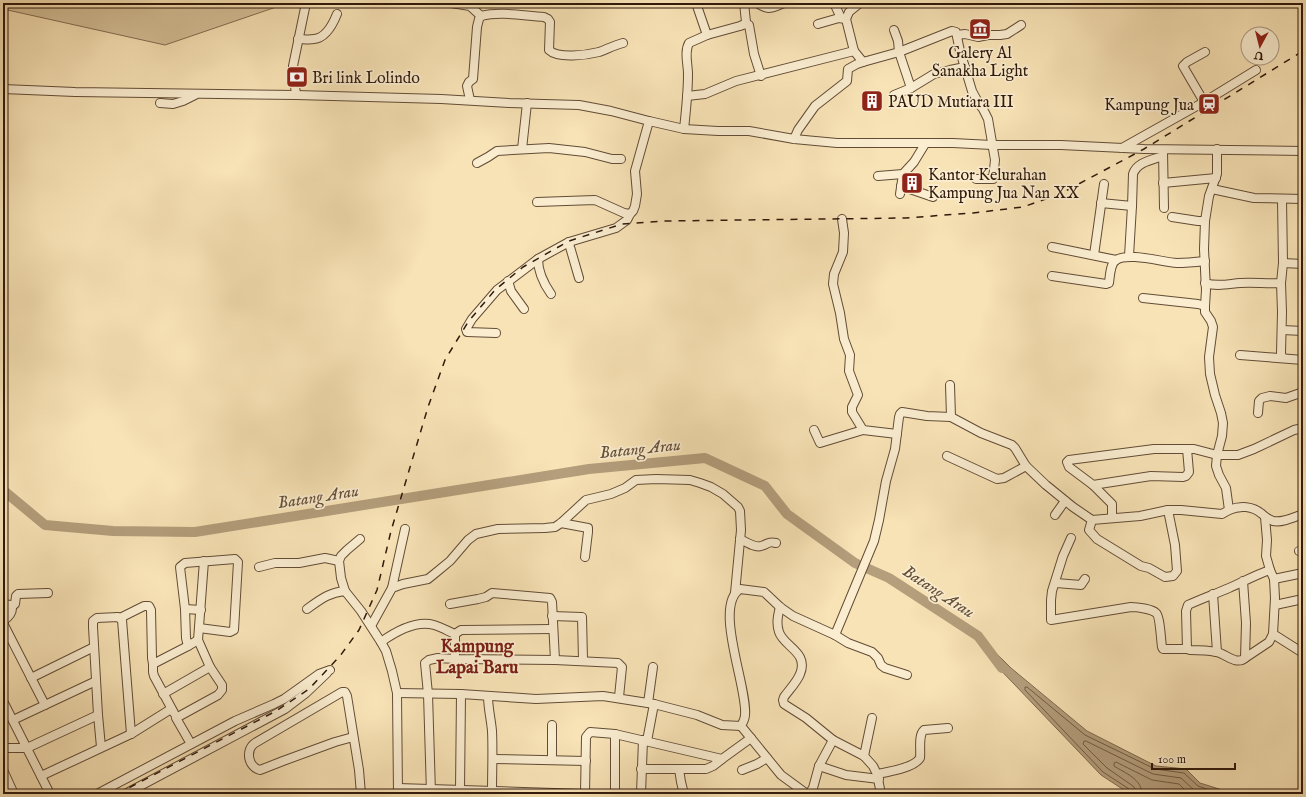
<svg xmlns="http://www.w3.org/2000/svg" width="1306" height="797" viewBox="0 0 1306 797" font-family="'IM FELL English',serif">
<style>
.green{fill:#d6c199;stroke:#836d52}
.water{fill:#b49e7c;stroke:#7f694f}
.lines{fill:none;stroke-linecap:round;stroke-linejoin:round}
.shore{stroke:#725c44;stroke-width:1}
.river{stroke:#b49e7c;stroke-width:10}
.minor-casing{stroke:#624c36;stroke-width:10}
.minor{stroke:#faedd0;stroke-width:8}
.rail{stroke:#30190b;stroke-width:1.5;stroke-dasharray:7 7;stroke-linecap:butt}
.labels{text-anchor:middle;stroke-width:3.5;stroke-linejoin:round;paint-order:stroke}
.poi-label{font-size:16px;fill:#30190b;stroke:#faedd0;text-anchor:start}
.water-label{font-size:17px;font-style:italic;fill:#654e38;stroke:#faedd0}
.quarter-label{font-size:18px;font-weight:bold;fill:#7a1f14;stroke:#faedd0}
</style>
<rect width="100%" height="100%" fill="#f8e3b6"/>
<filter id="stains"><feTurbulence type="fractalNoise" baseFrequency=".005" numOctaves="4"/><feColorMatrix values="0 0 0 0 .2 0 0 0 0 .09 0 0 0 0 .02 0 0 0 .5 -.17"/></filter>
<radialGradient id="worn" r=".72"><stop offset=".6" stop-color="#630" stop-opacity="0"/><stop offset="1" stop-color="#630" stop-opacity=".3"/></radialGradient>
<polygon class="green" points="3,3 288,3 165,45 3,9"/>
<polygon class="water" points="998,655 1011,668 1087,731 1156,766 1186,769 1200,783 1235,794 1130,794 1101,775 992,661"/>
<g class="lines">
<g class="shore">
<polyline points="1131,794 1129,789 1103,772 1025,690 1025,687 1027,687 1085,735 1155,769 1184,773 1198,786 1221,794"/>
<polyline points="1136,794 1136,790 1133,786 1107,768 1083,744 1084,741 1086,741 1153,774 1181,778 1194,790 1204,794"/>
<path d="M 1142,794 C 1142,779 1125,773 1114,766 L 1114,763 L 1116,762 L 1152,780 L 1179,784 L 1189,794"/>
</g>
<polyline class="river" points="3,490 45,525 113,531 195,532 589,469 705,458 765,486 787,514 855,563 889,578 978,636 1002,668"/>
<g class="minor-casing">
<g id="minor">
<polyline points="451,3 470,6 481,16"/>
<polyline points="696,3 707,35"/>
<polyline points="744,3 746,22 745,24"/>
<path d="M 757,3 C 769,11 771,8 784,3"/>
<polyline points="834,3 841,18"/>
<polyline points="860,3 849,12 846,19 854,51 863,62 899,52 952,31 956,32 960,51 972,91 979,104 983,109 988,119 995,160 993,179 976,179"/>
<polyline points="745,24 749,25 754,54 761,76"/>
<polyline points="818,24 839,18 846,19"/>
<polyline points="894,30 898,41 899,52 911,88 894,95"/>
<polyline points="957,35 965,34 978,37 988,35 1000,35 1007,34 1021,25"/>
<path d="M 298,39 C 303,39 309,40 314,39 C 326,38 333,24 337,14"/>
<polyline points="911,88 934,74 950,70 965,67"/>
<polyline points="3,89 75,92 296,95 441,99 509,103 579,105 611,111 649,121 684,129 718,131 749,131 794,139 837,143 953,143 992,145 1061,145 1144,149 1303,151"/>
<polyline points="296,95 293,66 306,3"/>
<polyline points="687,96 705,94 736,81 854,51"/>
<path d="M 470,100 L 467,86 L 469,82 L 473,79 L 477,27 L 479,19 L 481,16 C 501,11 524,16 544,17 L 548,19 L 550,22 L 549,50 C 558,59 587,55 599,52 C 607,49 615,45 623,43"/>
<polyline points="1204,102 1256,70"/>
<polyline points="160,103 173,104 183,101 195,95"/>
<path d="M 684,129 C 686,111 688,93 688,74 C 688,64 684,52 689,43 L 707,35 L 740,26 L 745,24"/>
<polyline points="794,139 798,130 815,106 847,81 848,69 857,64 863,62"/>
<polyline points="1122,148 1204,102 1183,66 1187,62 1205,52"/>
<polyline points="522,149 527,103"/>
<polyline points="1163,151 1164,208"/>
<polyline points="477,163 488,157 497,151 549,148 585,152 612,159 621,159"/>
<polyline points="878,176 903,174"/>
<polyline points="1163,183 1216,178"/>
<polyline points="901,186 933,197"/>
<polyline points="1212,189 1254,198 1303,199"/>
<polyline points="900,194 903,174 914,162 925,144"/>
<polyline points="1282,200 1283,263 1281,283 1282,312 1281,353 1282,358"/>
<polyline points="537,202 595,200 624,213 630,214"/>
<polyline points="1101,203 1132,206"/>
<polyline points="1172,217 1198,221 1205,221"/>
<polyline points="842,219 844,233 843,252 834,274 833,284 840,313 844,339 850,355 849,371 858,395 852,407 852,412 863,430 897,434"/>
<polyline points="569,242 570,247 579,278"/>
<polyline points="1052,247 1116,260"/>
<polyline points="1094,255 1104,184"/>
<path d="M 1129,256 L 1132,206 L 1133,174 C 1137,162 1152,160 1163,156"/>
<polyline points="1283,263 1303,264"/>
<path d="M 1052,276 L 1106,284 L 1109,283 C 1110,276 1110,264 1116,260 C 1128,252 1162,262 1177,263 C 1186,263 1196,262 1205,261"/>
<polyline points="508,281 511,291 524,309"/>
<path d="M 1205,283 C 1217,287 1228,284 1240,283 C 1254,282 1268,284 1281,283"/>
<path d="M 551,294 C 544,284 538,272 538,259 L 569,242 L 616,228 L 627,220 L 630,214 L 633,211 L 635,206 L 637,194 L 635,171 L 649,121"/>
<polyline points="1143,298 1198,304 1205,306"/>
<polyline points="1282,330 1303,331"/>
<polyline points="496,333 467,332 466,329 472,319 497,290 538,259"/>
<polyline points="1240,355 1303,360"/>
<polyline points="950,385 951,417"/>
<polyline points="1258,413 1259,401 1262,398 1270,396 1286,398 1303,392"/>
<polyline points="814,430 820,443 863,430"/>
<polyline points="1187,449 1189,472 1186,476 1183,477 1151,476 1093,485 1069,467 1067,462 1069,460 1154,449 1194,449 1217,455 1238,455 1254,449 1294,430 1303,428"/>
<polyline points="947,456 997,479 1004,478 1026,466"/>
<polyline points="1093,485 1112,504 1112,518"/>
<path d="M 1229,510 C 1240,505 1253,506 1262,514 C 1265,517 1268,519 1273,521 C 1283,523 1294,517 1303,514"/>
<polyline points="1055,515 1065,501"/>
<polyline points="1092,520 1089,530 1097,539 1141,566 1149,568 1165,577 1173,576 1177,571 1175,545 1168,510"/>
<polyline points="561,523 588,528 588,532 585,557"/>
<path d="M 1071,538 L 1063,556 L 1052,591 L 1051,600 L 1051,620 L 1131,607 C 1137,607 1152,609 1156,613 C 1160,616 1161,641 1162,647 L 1163,649 L 1187,649"/>
<polyline points="360,539 347,550 341,556 339,561 341,578 345,591 361,611 381,642 386,651 392,671 397,693 398,794"/>
<path d="M 740,539 C 746,542 755,548 761,546 C 769,544 767,541 776,543"/>
<polyline points="1299,551 1303,550"/>
<polyline points="259,567 275,563 299,563 325,558 339,561"/>
<polyline points="1274,579 1303,573"/>
<path d="M 1243,581 L 1246,623 L 1245,658 C 1236,666 1225,653 1216,652 C 1207,650 1199,650 1190,650 L 1187,649 L 1186,611 L 1188,605 C 1201,599 1215,594 1229,588 C 1243,582 1255,575 1270,570 L 1266,556 L 1267,540 L 1265,517"/>
<polyline points="1056,583 1081,585 1085,579"/>
<polyline points="392,588 405,529"/>
<polyline points="1213,594 1217,652"/>
<path d="M 3,604 L 11,605 C 14,612 9,617 3,621"/>
<polyline points="450,604 478,599 486,597 492,593 550,598 552,602 555,660"/>
<polyline points="1275,605 1303,599"/>
<polyline points="12,606 15,604 16,596 18,594 48,593"/>
<path d="M 780,607 C 778,615 776,623 779,632 C 784,647 809,652 800,674 C 797,682 789,690 784,697 L 783,700 L 784,704 L 806,718 L 833,740 L 864,756 L 873,766 L 877,774 L 881,794"/>
<polyline points="185,609 201,610"/>
<path d="M 307,609 C 321,599 328,593 345,591"/>
<polyline points="552,616 582,617 583,660"/>
<polyline points="120,618 144,606 149,606 151,610 152,658 153,664"/>
<polyline points="3,623 45,705"/>
<polyline points="371,626 392,588 403,584 428,579 433,575 450,561 468,540 476,534 498,529 545,528 555,527 561,523 586,500 611,494 625,488 636,480 656,479 690,480 700,483 711,487 723,494 738,507 740,511 741,530 735,593"/>
<polyline points="1273,634 1303,653"/>
<polyline points="835,635 848,643 872,652 878,658 881,665 885,668 907,675"/>
<polyline points="198,640 188,646 186,638 185,609 180,567 185,563 235,559 238,562 234,630 230,632 199,628"/>
<path d="M 381,642 C 395,632 416,620 434,625 C 441,627 448,631 455,634"/>
<polyline points="1245,658 1269,642 1273,634 1275,598 1274,579 1270,570"/>
<polyline points="455,659 455,634 461,630 552,629"/>
<polyline points="31,678 94,647"/>
<polyline points="397,693 461,694 536,699 603,696 654,704 697,715 722,725 741,726"/>
<polyline points="163,694 210,667"/>
<path d="M 488,696 C 488,708 491,719 492,731 C 493,751 492,771 492,791"/>
<polyline points="3,701 50,794"/>
<polyline points="648,703 653,667"/>
<polyline points="174,713 154,676 153,672 153,664 188,646"/>
<polyline points="13,720 96,681"/>
<polyline points="615,734 615,794"/>
<path d="M 353,737 L 335,742 L 283,761 L 260,770 C 248,767 245,750 255,743 L 342,692 L 345,692 L 347,696 L 359,770 L 361,794"/>
<polyline points="647,741 654,704"/>
<polyline points="191,744 176,718 218,695 222,690 222,685 210,667 198,640 204,561"/>
<polyline points="101,747 98,715 93,627 93,621 97,618 118,617 122,620 131,734"/>
<polyline points="3,748 27,748 98,715"/>
<polyline points="864,756 872,718"/>
<polyline points="493,759 586,761"/>
<polyline points="552,760 552,725"/>
<polyline points="819,766 846,775 879,779"/>
<polyline points="641,769 706,769 713,766 722,759"/>
<polyline points="679,769 681,782 684,794"/>
<polyline points="3,770 14,794"/>
<polyline points="742,770 757,764 767,758"/>
<path d="M 877,774 C 888,772 914,768 920,758 C 921,750 918,735 924,730 L 948,728"/>
<polyline points="41,776 131,734 171,709"/>
<polyline points="398,788 585,794 586,737 590,732 615,734 722,759 751,738"/>
<polyline points="460,790 461,694"/>
<polyline points="431,793 428,694 425,663 429,660 438,658 455,659 555,660 618,663 622,667 619,697"/>
<polyline points="97,794 235,721 274,704 284,699 319,674 330,670"/>
<polyline points="125,794 285,709 306,693 327,673"/>
<polyline points="641,794 643,740"/>
<path d="M 807,794 L 781,775 L 741,726 C 743,722 745,719 745,715 C 748,688 713,606 740,589 L 764,592 L 780,607 L 793,616 L 835,635 L 874,541 L 879,520 L 886,481 L 895,449 L 899,417 L 900,414 L 902,412 L 927,416 L 951,417 L 981,433 L 1012,445 L 1015,448 L 1026,466 L 1046,485 L 1073,507 L 1092,520 L 1140,516 L 1168,510 L 1181,510 L 1222,514 L 1229,510 L 1226,488 L 1219,475 L 1216,466 L 1217,455 L 1222,436 L 1223,423 L 1221,413 L 1215,395 L 1210,374 L 1209,357 L 1213,327 L 1211,321 L 1205,312 L 1205,306 L 1206,290 L 1204,249 L 1205,221 L 1209,196 L 1217,174 L 1217,149"/>
<polyline points="809,794 813,788 819,766 833,740"/>
</g>
</g>
<use href="#minor" class="minor"/>
<polyline class="rail" points="117,794 276,711 309,689 340,656 359,630 377,590 391,531 428,407 445,360 468,322 495,290 523,267 569,241 622,224 664,221 905,218 973,213 1023,207 1060,194 1144,149 1303,51"/>
</g>
<defs>
<g id="museum-square" transform="scale(1.15)"><rect x="-9" y="-9" width="18" height="18" rx="4" fill="#8f2418" stroke="#faedd0"/><path d="M0-6L6-3V-2H-6V-3ZM-5-1h2V3h-2ZM-1-1h2V3h-2ZM3-1h2V3H3ZM-6 4H6V6H-6Z" fill="#fff"/></g>
<g id="bank-square" transform="scale(1.15)"><rect x="-9" y="-9" width="18" height="18" rx="4" fill="#8f2418" stroke="#faedd0"/><path d="M-6-4H6V4H-6ZM0-2.3a2.3 2.3 0 1 0 0 4.6a2.3 2.3 0 1 0 0-4.6Z" fill="#fff"/></g>
<g id="building-square" transform="scale(1.15)"><rect x="-9" y="-9" width="18" height="18" rx="4" fill="#8f2418" stroke="#faedd0"/><path d="M-4-6H4V6H1V3H-1V6H-4ZM-2.5-4.3h1.7v1.8h-1.7ZM.8-4.3h1.7v1.8H.8ZM-2.5-1h1.7V.8h-1.7ZM.8-1h1.7V.8H.8Z" fill="#fff"/></g>
<g id="station-square" transform="scale(1.15)"><rect x="-9" y="-9" width="18" height="18" rx="4" fill="#8f2418" stroke="#faedd0"/><path d="M-3-6H3Q5-6 5-4V2Q5 4 3 4L4.5 6H3L1.5 4h-3L-3 6H-4.5L-3 4Q-5 4-5 2V-4Q-5-6-3-6ZM-3.5-4v3h7v-3ZM-3.5 1v1.5H-2V1ZM2 1v1.5H3.5V1Z" fill="#fff"/></g>
</defs>
<g fill-rule="evenodd">
<use href="#museum-square" x="980" y="29"/>
<use href="#bank-square" x="297" y="77"/>
<use href="#building-square" x="872" y="101"/>
<use href="#station-square" x="1209" y="104"/>
<use href="#building-square" x="912" y="183"/>
</g>
<g class="labels">
<g class="poi-label">
<text x="980" y="58" text-anchor="middle">Galery Al<tspan x="980" dy="18">Sanakha Light</tspan></text>
<text x="312" y="83">Bri link Lolindo</text>
<text x="888" y="107">PAUD Mutiara III</text>
<text x="1194" y="110" text-anchor="end">Kampung Jua</text>
<text x="928" y="180">Kantor Kelurahan<tspan x="928" dy="18">Kampung Jua Nan XX</tspan></text>
</g>
<g class="water-label">
<text transform="translate(640 448) rotate(-6)" y="6">Batang Arau</text>
<text transform="translate(318 496) rotate(-9)" y="6">Batang Arau</text>
<text transform="translate(939 591) rotate(33)" y="6">Batang Arau</text>
</g>
<g class="quarter-label">
<text x="477" y="652">Kampung<tspan x="477" dy="21">Lapai Baru</tspan></text>
</g>
</g>
<rect width="1306" height="797" fill="none" stroke="#f8e3b6" stroke-width="16"/>
<rect x="4" y="4" width="1298" height="789" fill="none" stroke="#30190b" stroke-width="2"/>
<rect x="8" y="8" width="1290" height="781" fill="none" stroke="#30190b"/>
<g transform="translate(1260 46) rotate(187)"><circle r="19" fill="#faedd0" stroke="#a99881"/>
<path d="M0-3L7 15L0 10L-7 15Z" fill="#8f2418"/>
<text y="-6" font-size="11" font-weight="bold" text-anchor="middle" fill="#30190b">U</text>
</g>
<path d="M1152 763v6h83v-6" fill="none" stroke="#30190b" stroke-width="2"/>
<text x="1158" y="763" font-size="12" fill="#30190b" stroke="#faedd0" stroke-width="3" paint-order="stroke">100 m</text>
<rect width="100%" height="100%" filter="url(#stains)"/>
<rect width="100%" height="100%" fill="url(#worn)"/>
</svg>
